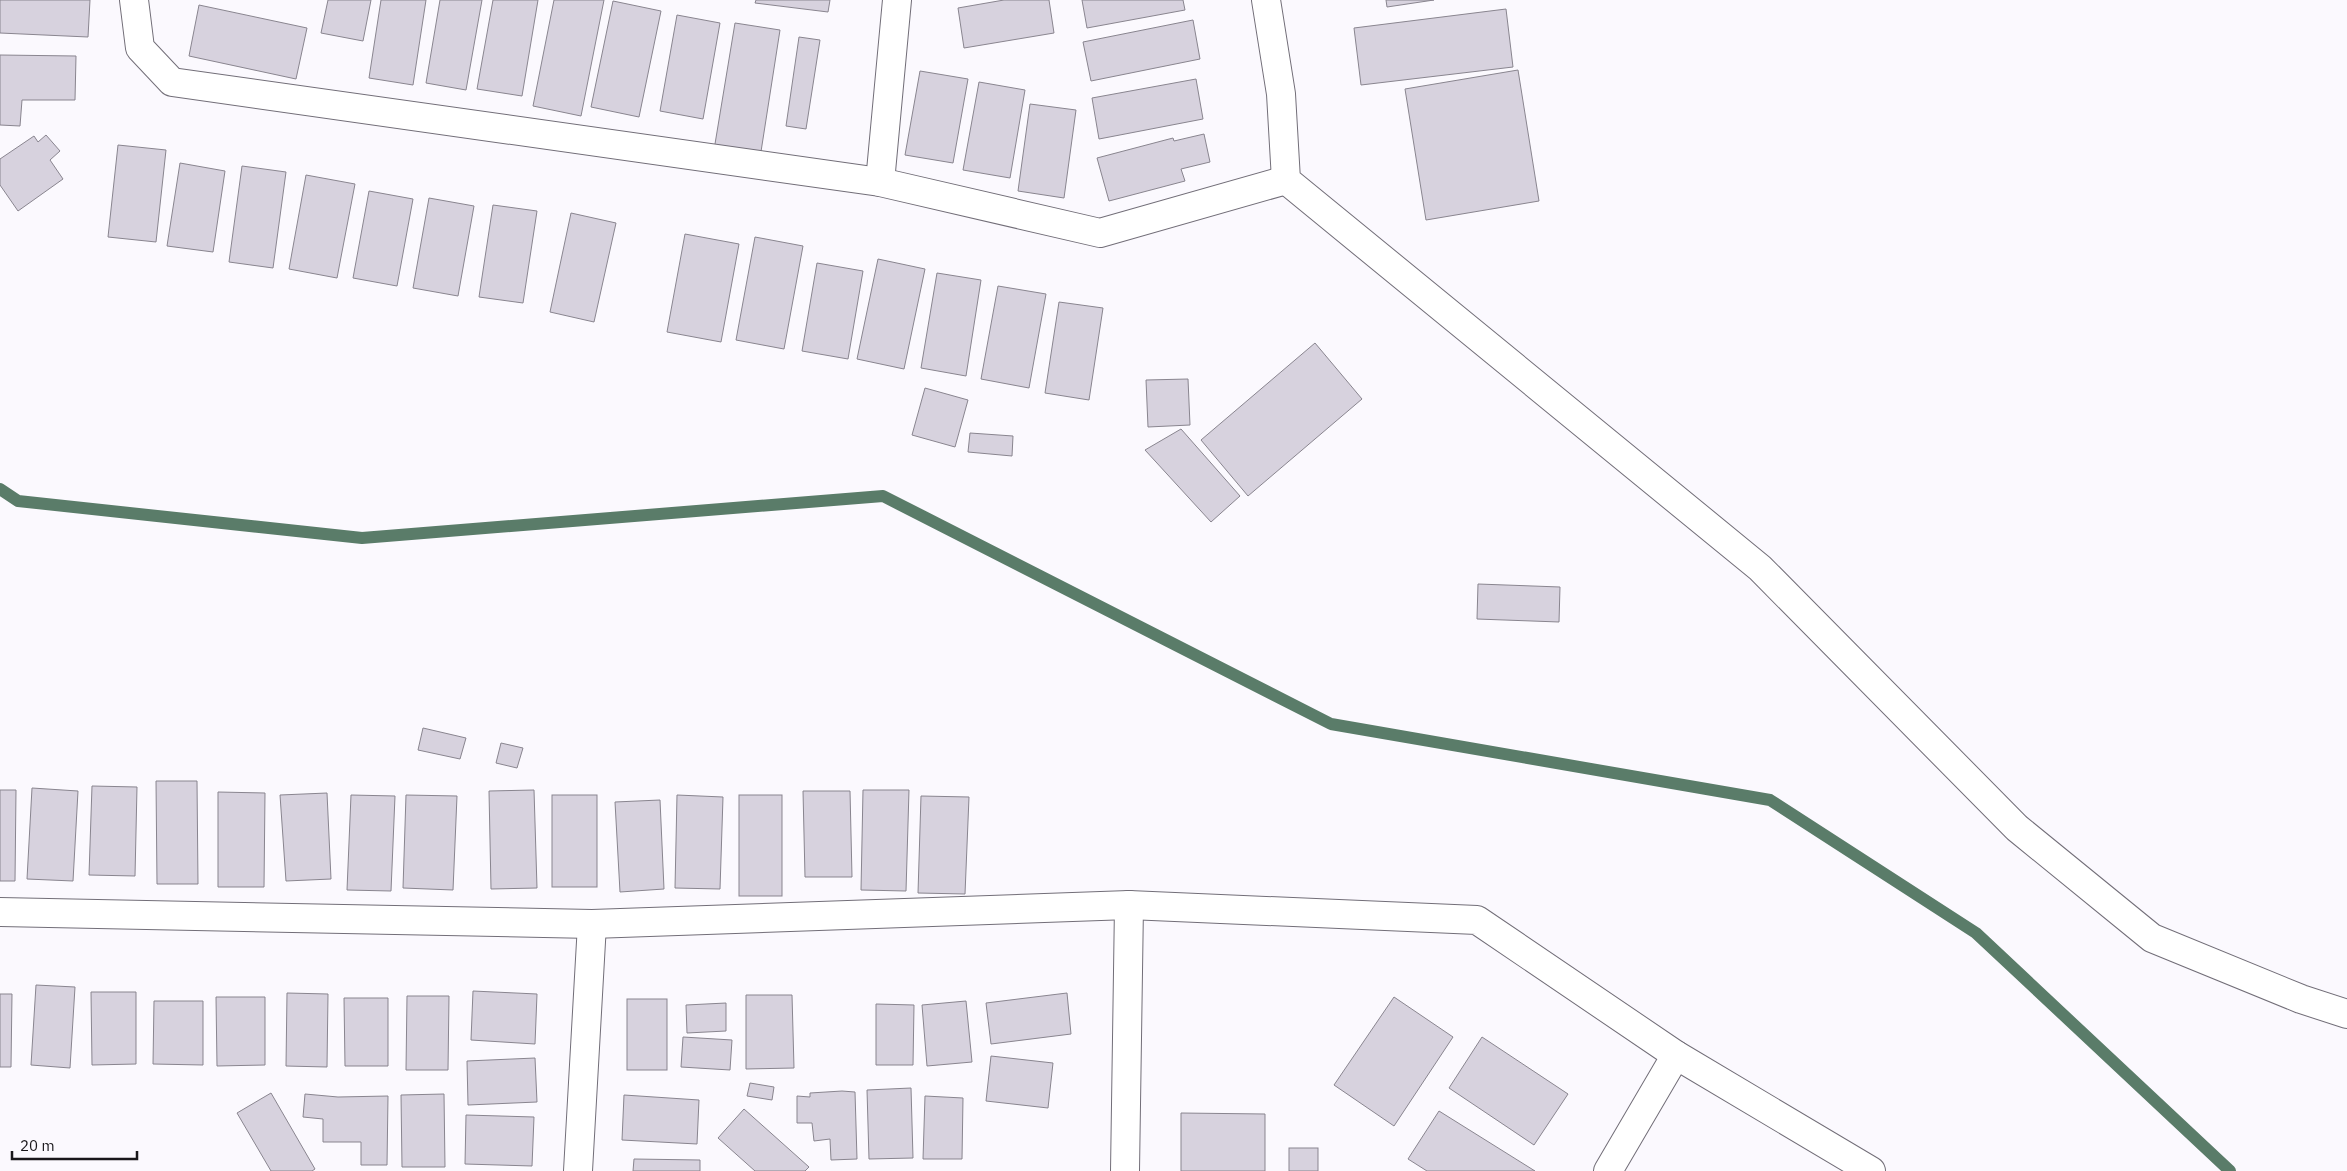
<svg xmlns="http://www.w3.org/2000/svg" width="2347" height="1171" viewBox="0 0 2347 1171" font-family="'IBM Plex Sans',sans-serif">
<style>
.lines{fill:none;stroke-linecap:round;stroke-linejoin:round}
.stream{stroke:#5a7c69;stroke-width:12}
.building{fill:#d7d2de;stroke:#89858f}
.street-casing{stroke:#726e78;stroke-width:30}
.street{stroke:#fff;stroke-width:28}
</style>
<rect width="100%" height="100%" fill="#fbf9fe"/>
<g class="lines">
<polyline class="stream" points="0,489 18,501 362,538 883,496 1331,724 1770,800 1976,933 2230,1171"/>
</g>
<g class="building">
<polygon points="0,0 90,0 88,37 0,33"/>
<polygon points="328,0 371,0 363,41 321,33"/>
<polygon points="381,0 426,0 413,85 369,78"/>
<polygon points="440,0 482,0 466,90 426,83"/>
<polygon points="493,0 538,0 522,96 477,89"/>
<polygon points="554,0 604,0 581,116 533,106"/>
<polygon points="756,0 830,0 828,12 755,3"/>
<polygon points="1004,0 1049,0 1054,33 964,48 958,8"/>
<polygon points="1082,0 1183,0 1185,10 1087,28"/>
<polygon points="1386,0 1434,0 1387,7"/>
<polygon points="613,1 661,11 639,117 591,107"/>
<polygon points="199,5 307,28 296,79 189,56"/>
<polygon points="1506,9 1513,67 1361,85 1354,28"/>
<polygon points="677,15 720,23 703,119 660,111"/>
<polygon points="1193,20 1200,59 1091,81 1083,42"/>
<polygon points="735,23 780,30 760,158 714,150"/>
<polygon points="799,37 820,40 806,129 786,126"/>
<polygon points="0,55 76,56 75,100 22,100 20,126 0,125"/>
<polygon points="1518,70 1539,201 1426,220 1405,89"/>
<polygon points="920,71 968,79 953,163 905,155"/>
<polygon points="1196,79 1203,119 1099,139 1092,98"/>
<polygon points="979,82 1025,90 1010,178 963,170"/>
<polygon points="1030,104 1076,110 1064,198 1018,191"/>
<polygon points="1204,134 1210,162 1181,169 1185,181 1109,201 1097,158 1173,138 1174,141"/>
<polygon points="46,135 60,151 50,160 63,179 18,211 0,185 0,159 34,136 38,142"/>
<polygon points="118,145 166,150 156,242 108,237"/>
<polygon points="180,163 225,171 213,252 167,246"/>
<polygon points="242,166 286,172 273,268 229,262"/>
<polygon points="306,175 355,184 337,278 289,269"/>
<polygon points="369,191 413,199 397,286 353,278"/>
<polygon points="429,198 474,206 458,296 413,288"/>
<polygon points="493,205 537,211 523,303 479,297"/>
<polygon points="571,213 616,223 594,322 550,312"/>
<polygon points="685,234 739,244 721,342 667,332"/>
<polygon points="755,237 803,246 784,349 736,340"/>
<polygon points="878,259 925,269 904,369 857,359"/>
<polygon points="817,263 863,271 848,359 802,351"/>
<polygon points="937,273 981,280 966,376 921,368"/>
<polygon points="998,286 1046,294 1029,388 981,379"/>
<polygon points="1059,302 1103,308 1089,400 1045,393"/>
<polygon points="1315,343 1362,399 1248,496 1201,440"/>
<polygon points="1188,379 1190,425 1148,427 1146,380"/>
<polygon points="925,388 968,400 955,447 912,435"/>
<polygon points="1181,429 1240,496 1211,522 1145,450"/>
<polygon points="970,433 1013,436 1012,456 968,452"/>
<polygon points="1478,584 1560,587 1559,622 1477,619"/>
<polygon points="423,728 466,738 460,759 418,750"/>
<polygon points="501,743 523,748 517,768 496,763"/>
<polygon points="156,781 197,781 198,884 157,884"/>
<polygon points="92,786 137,787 135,876 89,875"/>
<polygon points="32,788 78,791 73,881 27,879"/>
<polygon points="0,790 16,790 15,881 0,881"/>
<polygon points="534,790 537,888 491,889 489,791"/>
<polygon points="863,790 909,790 906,891 861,890"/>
<polygon points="803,791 850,791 852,877 805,877"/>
<polygon points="218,792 265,793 264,887 218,887"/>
<polygon points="327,793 331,879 286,881 280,795"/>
<polygon points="351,795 395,796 391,891 347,890"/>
<polygon points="406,795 457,796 453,890 403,888"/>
<rect x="552" y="795" width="45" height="92"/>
<polygon points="677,795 723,797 720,889 675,888"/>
<rect x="739" y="795" width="43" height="101"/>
<polygon points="921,796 969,797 965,894 918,893"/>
<polygon points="660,800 664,889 620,892 615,802"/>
<polygon points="36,985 75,987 70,1068 31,1065"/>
<polygon points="473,991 537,994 535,1044 471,1040"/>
<polygon points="91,992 136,992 136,1064 92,1065"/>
<polygon points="287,993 328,994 327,1067 286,1066"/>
<polygon points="1067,993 1071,1034 991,1044 986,1003"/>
<polygon points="0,994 12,994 11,1067 0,1067"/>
<polygon points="746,995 792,995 794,1068 746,1069"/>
<polygon points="407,996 449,996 448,1070 406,1070"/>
<polygon points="216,997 265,997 265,1065 217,1066"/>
<polygon points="1394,997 1453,1037 1394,1126 1334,1085"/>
<polygon points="344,998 388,998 388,1066 345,1066"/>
<rect x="627" y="999" width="40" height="71"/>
<polygon points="154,1001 203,1001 203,1065 153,1064"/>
<polygon points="966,1001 972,1062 927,1066 922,1005"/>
<polygon points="726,1003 726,1031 687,1033 686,1005"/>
<polygon points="876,1004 914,1005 913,1065 876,1065"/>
<polygon points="683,1037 732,1040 730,1070 681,1067"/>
<polygon points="1482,1037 1568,1094 1534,1145 1449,1088"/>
<polygon points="991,1056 1053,1063 1048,1108 986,1101"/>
<polygon points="535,1058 537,1102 468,1105 467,1061"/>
<polygon points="750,1083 774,1087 772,1100 747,1096"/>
<polygon points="911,1088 913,1158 869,1159 867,1090"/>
<polygon points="842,1091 855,1092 857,1159 831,1160 830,1139 814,1141 812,1123 797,1123 797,1096 810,1097 810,1093"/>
<polygon points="271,1093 315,1169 312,1171 271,1171 237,1113"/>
<polygon points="305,1094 338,1097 388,1096 387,1165 361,1165 361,1142 323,1142 323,1119 303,1117"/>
<polygon points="444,1094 445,1167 402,1167 401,1095"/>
<polygon points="624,1095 699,1100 697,1144 622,1140"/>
<polygon points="925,1096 963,1098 962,1159 923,1159"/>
<polygon points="744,1109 809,1167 805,1171 755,1171 718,1138"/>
<polygon points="1439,1111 1535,1171 1427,1171 1408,1159"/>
<polygon points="1181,1113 1265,1114 1265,1171 1181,1171"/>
<polygon points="466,1115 534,1117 532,1166 465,1164"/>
<rect x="1289" y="1148" width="29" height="23"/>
<polygon points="634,1159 700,1160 700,1171 633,1171"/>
</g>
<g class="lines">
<g class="street-casing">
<g id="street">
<polyline points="134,0 140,48 172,82 880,182 1100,233 1286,180"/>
<polyline points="1266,0 1281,94 1286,180 1760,568 2017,828 2152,938 2301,999 2347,1014"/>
<polyline points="880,182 897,0"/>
<polyline points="0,912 592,924 1129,905 1477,920 1676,1055 1871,1171"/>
<polyline points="578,1171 592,924"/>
<polyline points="1125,1171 1129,905"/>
<polyline points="1608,1171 1676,1055"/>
</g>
</g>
<use href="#street" class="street"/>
</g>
<path d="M12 1151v8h125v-8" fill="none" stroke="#19171b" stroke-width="2.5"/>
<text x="20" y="1151" font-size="15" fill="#19171b" stroke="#fbf9fe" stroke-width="4" paint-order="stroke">20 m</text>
</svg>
